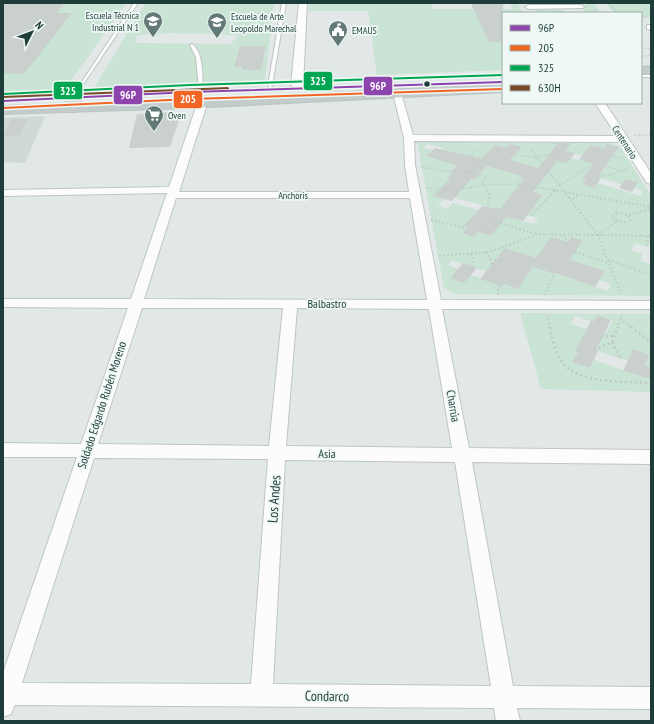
<svg xmlns="http://www.w3.org/2000/svg" width="654" height="724" viewBox="0 0 654 724" font-family="'PT Sans Narrow',sans-serif">
<style>
.built{fill:#cfdad7}
.green{fill:#c9e3d5;fill-rule:evenodd}
.building{fill:#c9d0ce}
.lines{fill:none;stroke-linecap:round;stroke-linejoin:round}
.service-casing{stroke:#bfc5c4;stroke-width:2}
.minor-casing{stroke:#bfc5c4;stroke-width:2}
.tertiary-casing{stroke:#bfc5c4;stroke-width:2}
.primary-casing{stroke:#bbc5c4;stroke-width:2}
.trunk-casing{stroke:#bbc5c4;stroke-width:2}
.path-far2{stroke:#bfc9c7;stroke-width:1.5;stroke-dasharray:1 1.5;stroke-linecap:butt}
.path-far1{stroke:#bfc9c7;stroke-width:2;stroke-dasharray:1.5 2.5;stroke-linecap:butt}
.path{stroke:#bfc9c7;stroke-width:2.5;stroke-dasharray:2 3;stroke-linecap:butt}
.service{fill:#fbfcfb;fill-rule:evenodd}
.minor{fill:#fbfcfb;fill-rule:evenodd}
.tertiary{fill:#fbfcfb;fill-rule:evenodd}
.primary{fill:#ccd5d4;fill-rule:evenodd}
.trunk{fill:#c2cccb;fill-rule:evenodd}
.bus-1-casing{stroke:#eff8f5;stroke-width:3}
.bus-2-casing{stroke:#eff8f5;stroke-width:3}
.bus-3-casing{stroke:#eff8f5;stroke-width:3}
.bus-4-casing{stroke:#eff8f5;stroke-width:3}
.bus-1{fill:#8e44ad;fill-rule:evenodd}
.bus-2{fill:#f26522;fill-rule:evenodd}
.bus-3{fill:#00a651;fill-rule:evenodd}
.bus-4{fill:#7a4b2a;fill-rule:evenodd}
.bus-dot{fill:#1e3d3a;stroke:#eff8f5;stroke-width:1.5}
.labels{text-anchor:middle;stroke-width:3.5;stroke-linejoin:round;paint-order:stroke}
.far-poi-label{font-size:10px;fill:#1e3d3a;stroke:#eff8f5;text-anchor:start}
.far-street-label{font-size:10px;fill:#1e3d3a;stroke:#eff8f5}
.street-label{font-size:12px;fill:#1e3d3a;stroke:#eff8f5}
.near-street-label{font-size:14px;fill:#1e3d3a;stroke:#eff8f5}
.line-badge{stroke:#eff8f5;stroke-width:1.5}
.badge-label{font-size:11px;text-anchor:middle;font-weight:bold;fill:#fff}
</style>
<rect width="100%" height="100%" fill="#e2e8e7"/>
<polygon class="built" points="45,116 25,163 3,162 3,118"/>
<g class="green">
<polygon points="3,3 126,3 63,92 3,94"/>
<path d="M 274,3 L 265,80 L 94,88 L 145,4 ZM 170,33 L 238,35 L 231,44 L 135,43 L 137,35 ZM 248,46 L 266,47 L 261,70 L 242,70 L 242,67 L 235,67 L 239,49 L 247,49 Z"/>
<path d="M 309,3 L 517,3 L 523,13 L 503,13 L 503,70 L 377,75 L 368,11 L 309,11 ZM 431,4 L 510,4 L 513,9 L 433,9 Z"/>
<polygon points="529,3 586,5 585,3 593,3 601,13 586,13 581,7 560,8 565,13 538,13"/>
<polygon points="606,3 651,3 651,18 641,17 641,13 614,13"/>
<path d="M 417,140 L 609,143 L 620,146 L 651,196 L 651,241 L 648,247 L 635,243 L 631,250 L 643,254 L 640,261 L 651,264 L 651,296 L 454,294 L 444,288 ZM 427,144 L 443,148 L 442,149 L 497,162 L 491,149 L 495,145 L 506,148 L 510,144 L 521,147 L 506,165 L 524,170 L 528,165 L 539,168 L 521,177 L 522,176 L 473,161 L 478,176 L 473,180 L 462,177 L 458,181 L 448,178 L 452,173 L 450,172 L 462,159 L 441,154 L 435,159 L 426,156 L 432,150 L 423,148 ZM 607,144 L 619,148 L 614,154 L 610,154 L 608,164 L 598,177 L 622,184 L 625,179 L 637,182 L 634,188 L 643,191 L 640,196 L 598,183 L 594,188 L 583,184 L 586,179 L 583,178 L 593,164 L 571,158 L 567,163 L 556,160 L 551,152 L 554,148 L 594,159 L 588,148 L 590,145 L 604,148 ZM 530,191 L 543,195 L 527,215 L 538,218 L 534,224 L 490,213 L 496,230 L 491,236 L 478,232 L 474,237 L 462,233 L 467,227 L 465,226 L 478,210 L 453,203 L 448,209 L 438,206 L 444,199 L 434,196 L 456,196 L 455,198 L 517,214 ZM 572,237 L 583,240 L 565,267 L 605,271 L 599,280 L 611,284 L 607,291 L 556,273 L 555,274 L 522,263 L 523,282 L 517,289 L 504,284 L 502,286 L 471,275 L 464,283 L 450,278 L 458,269 L 448,265 L 452,260 L 500,276 L 500,254 L 505,248 L 549,265 Z"/>
<polygon points="520,313 651,314 649,322 651,322 651,367 645,365 649,355 633,349 628,361 594,350 602,332 605,333 613,321 597,315 593,322 575,316 570,324 587,329 575,351 578,352 572,362 590,368 594,360 651,379 651,392 541,389"/>
</g>
<g class="building">
<polygon points="3,3 66,3 56,13 72,13 24,74 3,73"/>
<polygon points="471,4 503,4 503,42 489,42"/>
<polygon points="240,46 266,46 261,70 242,70 242,67 234,67"/>
<polygon points="174,112 173,118 180,117 170,147 129,148 137,114"/>
<polygon points="11,119 27,119 19,136 3,136"/>
<polygon points="558,143 571,143 565,151 575,153 567,163 557,161 533,192 543,195 523,221 506,217 491,236 478,232 474,237 462,233 467,227 464,226 482,206 500,209 525,178 521,177 522,176 487,166 474,180 471,179 452,201 433,196 450,179 447,178 452,173 450,172 457,165 426,156 435,148 482,158 495,145 506,148 510,144 522,147 510,160 538,168"/>
<polygon points="607,144 619,147 598,177 601,178 594,188 582,184 586,179 583,178 593,164 579,160 590,145 604,148"/>
<polygon points="625,179 638,182 632,192 619,188"/>
<polygon points="551,237 568,242 571,237 583,240 570,260 605,271 595,287 556,273 555,274 533,267 518,289 504,284 502,286 480,279 505,248 536,258"/>
<polygon points="463,263 477,268 464,283 450,278"/>
<polygon points="597,315 611,320 596,350 598,351 590,368 572,362 578,352 575,351 591,321 593,322"/>
<polygon points="633,349 649,355 645,365 651,367 651,379 623,371"/>
</g>
<g class="lines">
<g class="service-casing">
<g id="service">
<path d="M 134,3 L 138,3 L 76,95 L 200,90 L 199,89 L 196,57 L 190,45 L 192,44 C 204,53 202,75 203,89 L 202,90 L 503,81 L 503,83 L 190,93 L 3,102 L 3,100 L 76,95 L 74,94 Z"/>
<polygon points="282,3 286,3 272,86 270,87 268,86"/>
<rect x="641" y="75" width="10" height="2"/>
</g>
</g>
<g class="minor-casing">
<g id="minor">
<polygon points="581,5 584,7 583,8 528,9 525,7 528,5"/>
<polygon points="647,25 651,25 651,30 647,29"/>
<path d="M 397,90 L 401,93 L 413,135 L 617,136 L 595,103 L 605,103 L 651,173 L 651,184 L 647,183 L 620,142 L 414,141 L 415,165 L 441,300 L 651,301 L 651,309 L 442,309 L 469,448 L 651,450 L 651,464 L 472,462 L 513,686 L 651,687 L 651,709 L 517,708 L 520,721 L 496,721 L 494,708 L 15,705 L 11,714 L 3,717 L 3,673 L 77,457 L 3,457 L 3,443 L 81,444 L 128,308 L 3,307 L 3,299 L 131,299 L 167,193 L 3,196 L 3,190 L 169,187 L 197,104 L 202,101 L 207,104 L 179,192 L 409,192 L 405,165 L 404,138 L 393,93 ZM 176,198 L 410,198 L 427,300 L 144,299 ZM 142,308 L 283,308 L 269,446 L 98,444 ZM 297,308 L 429,309 L 452,448 L 286,446 ZM 94,458 L 268,459 L 251,684 L 22,683 ZM 285,460 L 455,462 L 491,686 L 273,684 Z"/>
</g>
</g>
<g class="tertiary-casing">
<polygon id="tertiary" points="299,3 307,3 303,85 297,88 291,85"/>
</g>
<g class="primary-casing">
<polygon id="primary" points="76,90 83,94 76,112 66,112 64,109 69,94"/>
</g>
<g class="trunk-casing">
<g id="trunk">
<polygon points="651,66 651,74 641,75 641,67"/>
<polygon points="503,84 503,92 191,108 3,114 3,106 191,100"/>
</g>
</g>
<g class="path-far2">
<polyline points="608,3 617,13"/>
<polyline points="641,17 648,17"/>
<polyline points="641,48 651,49"/>
<polyline points="641,56 651,56"/>
<polyline points="634,135 651,135"/>
<polyline points="531,149 564,191"/>
<polyline points="515,155 538,158"/>
<polyline points="610,155 623,158"/>
<polyline points="472,156 476,147"/>
<polyline points="537,156 560,154"/>
<polyline points="476,164 469,172 487,177 480,186"/>
<polyline points="606,166 622,171"/>
<polyline points="421,167 450,172"/>
<polyline points="463,171 469,172"/>
<polyline points="598,177 614,174 629,167"/>
<polyline points="517,184 522,177"/>
<polyline points="484,185 487,191"/>
<polyline points="559,186 593,164"/>
<polyline points="426,188 457,190 484,185 516,184 559,191"/>
</g>
<g class="path-far1">
<polyline points="487,190 490,196 488,206"/>
<polyline points="553,190 651,207"/>
<polyline points="563,190 598,235 621,294"/>
<polyline points="456,196 457,190"/>
<polyline points="569,198 575,198 578,195"/>
<path d="M 617,213 L 625,214 L 632,220 C 625,224 617,223 612,216 Z"/>
<polyline points="531,215 555,191"/>
<polyline points="629,215 651,209"/>
<polyline points="431,220 466,228"/>
<polyline points="479,225 486,225 490,220 537,234"/>
<polyline points="563,235 568,242"/>
<polyline points="598,235 617,221"/>
<polyline points="647,236 648,247"/>
<polyline points="486,252 492,264 493,274"/>
<polyline points="575,252 608,263"/>
<polyline points="471,254 474,262 472,266"/>
<polyline points="439,256 489,252 538,234 651,236"/>
<polyline points="490,259 508,261"/>
<polyline points="608,260 651,275"/>
<polyline points="498,295 499,285"/>
<polyline points="544,295 555,274"/>
<polyline points="547,315 550,328"/>
<polyline points="620,319 632,328"/>
<polyline points="617,328 622,316"/>
</g>
<g class="path">
<path d="M 550,327 C 552,339 555,352 562,362 C 580,385 625,381 651,383"/>
<polyline points="631,327 651,342"/>
<polyline points="601,336 615,336"/>
<polyline points="612,342 618,327"/>
<polyline points="594,350 612,342 621,359"/>
</g>
<use href="#service" class="service"/>
<use href="#minor" class="minor"/>
<use href="#tertiary" class="tertiary"/>
<use href="#primary" class="primary"/>
<use href="#trunk" class="trunk"/>
<g class="bus-1-casing">
<polygon id="bus-1" points="503,81 503,83 190,93 3,102 3,100 190,91"/>
</g>
<g class="bus-2-casing">
<polygon id="bus-2" points="503,88 503,90 190,100 3,109 3,107 190,98"/>
</g>
<g class="bus-3-casing">
<polygon id="bus-3" points="503,74 503,76 190,86 3,95 3,93 190,84"/>
</g>
<g class="bus-4-casing">
<polygon id="bus-4" points="228,87 229,88 229,89 3,98 3,96"/>
</g>
<use href="#bus-1" class="bus-1"/>
<use href="#bus-2" class="bus-2"/>
<use href="#bus-3" class="bus-3"/>
<use href="#bus-4" class="bus-4"/>
</g>
<defs>
<g id="school-pin" transform="scale(1)"><path d="M0 17L-7.5 6A9.5 9.5 0 1 1 7.5 6Z" fill="#637977" stroke="#eff8f5"/><path d="M0-5L7-2L0 1L-7-2ZM-4 1L0 2.5L4 1V4Q0 6-4 4Z" fill="#fff"/></g>
<g id="university-pin" transform="scale(1)"><path d="M0 17L-7.5 6A9.5 9.5 0 1 1 7.5 6Z" fill="#637977" stroke="#eff8f5"/><path d="M0-5L7-2L0 1L-7-2ZM-4 1L0 2.5L4 1V4Q0 6-4 4Z" fill="#fff"/></g>
<g id="civic-pin" transform="scale(1)"><path d="M0 17L-7.5 6A9.5 9.5 0 1 1 7.5 6Z" fill="#637977" stroke="#eff8f5"/><path d="M-.6-6.5H3V-4.5H.6V-3L4-1V1h2V6H-6V1h2V-1L-.6-3ZM-1.2 2.5V6h2.4V2.5Z" fill="#fff"/></g>
<g id="supermarket-pin" transform="scale(1)"><path d="M0 17L-7.5 6A9.5 9.5 0 1 1 7.5 6Z" fill="#637977" stroke="#eff8f5"/><path d="M-6-5.5h2.5l.6 2H6L4.5 2H-2.5L-4.4-4H-6ZM-1.5 3.2a1.3 1.3 0 1 0 .1 0ZM3 3.2a1.3 1.3 0 1 0 .1 0Z" fill="#fff"/></g>
</defs>
<g fill-rule="evenodd">
<use href="#school-pin" x="153" y="21"/>
<use href="#university-pin" x="217" y="22"/>
<use href="#civic-pin" x="338" y="30"/>
<use href="#supermarket-pin" x="154" y="115"/>
</g>
<circle class="bus-dot" cx="427" cy="84" r="3.5"/>
<g class="labels">
<g class="far-poi-label">
<text x="139" y="19" text-anchor="end">Escuela Técnica<tspan x="139" dy="12">Industrial N 1</tspan></text>
<text x="231" y="20">Escuela de Arte<tspan x="231" dy="12">Leopoldo Marechal</tspan></text>
<text x="352" y="34">EMAUS</text>
<text x="168" y="119">Oven</text>
</g>
<g class="far-street-label">
<text transform="translate(625 142) rotate(57)" y="4">Centenario</text>
<text x="293" y="199">Anchoris</text>
</g>
<g class="street-label">
<text x="327" y="308">Balbastro</text>
<text transform="translate(102 405) rotate(-72)" y="4">Soldado Edgardo Rubén Moreno</text>
<text transform="translate(453 406) rotate(80)" y="4">Charrúa</text>
<text transform="translate(327 454) rotate(1)" y="4">Asia</text>
</g>
<g class="near-street-label">
<text transform="translate(274 499) rotate(-86)" y="5">Los Andes</text>
<text transform="translate(327 696) rotate(1)" y="5">Condarco</text>
</g>
</g>
<g class="line-badge">
<rect x="303" y="71" width="30" height="20" rx="4" fill="#00a651"/>
<rect x="363" y="76" width="30" height="20" rx="4" fill="#8e44ad"/>
<rect x="53" y="81" width="30" height="19" rx="4" fill="#00a651"/>
<rect x="113" y="85" width="30" height="20" rx="4" fill="#8e44ad"/>
<rect x="173" y="90" width="30" height="19" rx="4" fill="#f26522"/>
</g>
<g class="badge-label">
<text x="318" y="85">325</text>
<text x="378" y="90">96P</text>
<text x="68" y="95">325</text>
<text x="128" y="99">96P</text>
<text x="188" y="103">205</text>
</g>
<rect width="654" height="724" fill="none" stroke="#1e3d3a" stroke-width="8"/>
<rect x="502" y="12" width="140" height="92" fill="#eff8f5" stroke="#9badaa"/>
<rect x="510" y="25" width="20" height="6" fill="#8e44ad" stroke="#9badaa"/>
<text x="538" y="32" font-size="12" fill="#1e3d3a">96P</text>
<rect x="510" y="45" width="20" height="6" fill="#f26522" stroke="#9badaa"/>
<text x="538" y="52" font-size="12" fill="#1e3d3a">205</text>
<rect x="510" y="65" width="20" height="6" fill="#00a651" stroke="#9badaa"/>
<text x="538" y="72" font-size="12" fill="#1e3d3a">325</text>
<rect x="510" y="85" width="20" height="6" fill="#7a4b2a" stroke="#9badaa"/>
<text x="538" y="92" font-size="12" fill="#1e3d3a">630H</text>
<g transform="translate(32 32) rotate(48)" stroke="#eff8f5" stroke-width="3" paint-order="stroke">
<path d="M0-3L7 15L0 10L-7 15Z" fill="#1e3d3a"/>
<text y="-6" font-size="11" font-weight="bold" text-anchor="middle" fill="#1e3d3a">N</text>
</g>
</svg>
